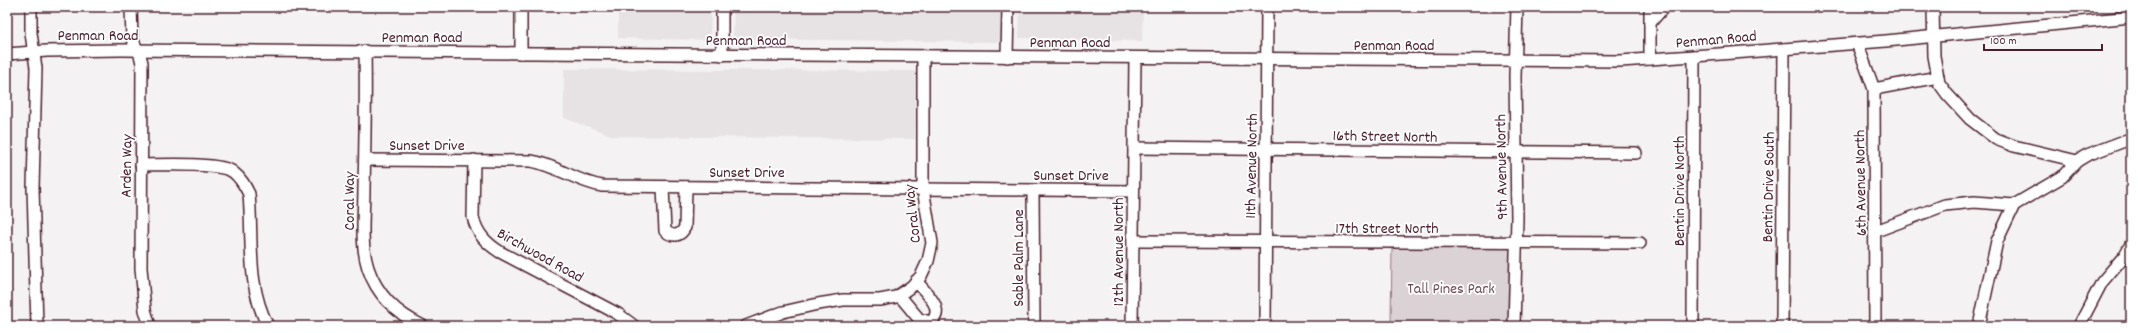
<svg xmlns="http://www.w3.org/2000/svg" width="2138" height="333" viewBox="0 0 2138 333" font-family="Dekko,sans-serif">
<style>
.built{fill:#e7e2e3}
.green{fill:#dbd2d5;stroke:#927880}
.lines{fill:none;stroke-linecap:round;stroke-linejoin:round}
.minor-casing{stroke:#4a1f2b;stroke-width:14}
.minor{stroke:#fff;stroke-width:11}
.labels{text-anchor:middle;stroke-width:3.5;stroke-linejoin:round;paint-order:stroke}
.street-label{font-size:16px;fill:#4a1f2b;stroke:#fff}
.park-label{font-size:16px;fill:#6e4c56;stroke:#fff}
</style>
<rect width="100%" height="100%" fill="#f4f2f2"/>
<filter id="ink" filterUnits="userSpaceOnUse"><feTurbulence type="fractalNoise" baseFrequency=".025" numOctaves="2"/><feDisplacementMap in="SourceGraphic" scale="8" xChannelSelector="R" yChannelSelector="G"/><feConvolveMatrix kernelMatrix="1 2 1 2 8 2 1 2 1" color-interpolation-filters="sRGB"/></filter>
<g filter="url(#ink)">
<g class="built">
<polygon points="618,7 711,7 710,40 618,38"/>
<polygon points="734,7 1002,7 1002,42 733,39"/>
<polygon points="1020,7 1143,7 1142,41 1019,38"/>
<polygon points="564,69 916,71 915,139 614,136 564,118"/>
</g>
<polygon class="green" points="1511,246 1510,326 1391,326 1392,247"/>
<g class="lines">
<g class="minor-casing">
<g id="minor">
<polyline points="31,7 31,33 36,68 33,188 37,326"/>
<polyline points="131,7 132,39 140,55 142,63 141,268 145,310 150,326"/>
<polyline points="1933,7 1934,56 1939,83 1947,94 1970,119 1996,139 2014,146 2077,161 2087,155 2127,140 2131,141"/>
<polyline points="1650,23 1664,7"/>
<polyline points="1857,43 1874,89 1875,326"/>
<path d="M 365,51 C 366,97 365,143 364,189 C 364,214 360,244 368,268 C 377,295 397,314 423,326"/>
<polyline points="521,53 521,7"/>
<polyline points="7,54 47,51 121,50 1620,61 1694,56 1886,41 2131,17"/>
<polyline points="722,55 722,7"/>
<polyline points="1007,57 1008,7"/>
<polyline points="1650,59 1650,7"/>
<polyline points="1874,89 1938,77"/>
<polyline points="1134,148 1636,153"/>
<path d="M 365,160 L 531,161 C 556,165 577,182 602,186 L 1133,191"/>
<path d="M 474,160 L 473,217 C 477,234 486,243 500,252 L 618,314 L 634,326"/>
<path d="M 141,165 C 160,165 220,162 233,172 C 241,178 245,186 249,194 C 253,239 246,285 268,326"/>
<path d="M 663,187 L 665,231 C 673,237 680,237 685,227 L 686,187"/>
<polyline points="1033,190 1034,326"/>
<polyline points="1876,231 1945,205 1974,202 2014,205 2062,177 2077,161"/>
<polyline points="1133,241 1640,243"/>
<path d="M 899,295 L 919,319 L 931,322 C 946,309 925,292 916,281"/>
<polyline points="746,326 783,312 818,304 843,300 880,300 896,297 912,286 921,276 928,261 932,243 923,189 923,56"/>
<polyline points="1132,326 1135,58"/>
<polyline points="1265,326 1267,7"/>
<polyline points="1514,326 1517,218 1515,76 1517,7"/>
<polyline points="1693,326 1694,56"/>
<polyline points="1782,326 1784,49"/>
<polyline points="1979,326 1997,241 2014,205"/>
<polyline points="2079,326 2102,282 2125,255 2131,244"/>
</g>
</g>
<use href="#minor" class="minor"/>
</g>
</g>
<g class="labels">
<g class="street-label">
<text x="98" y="40">Penman Road</text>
<text x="422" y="42">Penman Road</text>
<text transform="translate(1716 38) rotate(-5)" y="6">Penman Road</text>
<text x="746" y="45">Penman Road</text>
<text x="1070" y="47">Penman Road</text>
<text x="1394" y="50">Penman Road</text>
<text transform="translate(1385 135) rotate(1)" y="6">16th Street North</text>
<text x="427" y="150">Sunset Drive</text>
<text transform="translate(125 166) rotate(-89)" y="6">Arden Way</text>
<text transform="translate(1250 166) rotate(-89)" y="6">11th Avenue North</text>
<text transform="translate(1500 167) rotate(-91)" y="6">9th Avenue North</text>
<text x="747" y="177">Sunset Drive</text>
<text x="1071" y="180">Sunset Drive</text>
<text transform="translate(1859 183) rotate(-91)" y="6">6th Avenue North</text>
<text transform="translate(1767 187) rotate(-89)" y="6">Bentin Drive South</text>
<text transform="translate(1678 191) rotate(-90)" y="6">Bentin Drive North</text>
<text transform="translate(348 201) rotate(-90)" y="6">Coral Way</text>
<text transform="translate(911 214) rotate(-96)" y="6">Coral Way</text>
<text x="1387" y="233">17th Street North</text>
<text transform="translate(1117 252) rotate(-90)" y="6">12th Avenue North</text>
<text transform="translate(541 254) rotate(29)" y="6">Birchwood Road</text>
<text transform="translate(1017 258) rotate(-90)" y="6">Sable Palm Lane</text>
</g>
<g class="park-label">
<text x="1451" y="293">Tall Pines Park</text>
</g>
</g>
<rect width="2138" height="333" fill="none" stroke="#fff" stroke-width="24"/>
<rect x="12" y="12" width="2114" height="309" fill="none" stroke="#4a1f2b" stroke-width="1.5" filter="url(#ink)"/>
<path d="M1984 44v6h118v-6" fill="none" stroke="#4a1f2b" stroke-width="2"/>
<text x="1990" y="44" font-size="12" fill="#4a1f2b" stroke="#ffffff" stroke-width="3" paint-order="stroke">100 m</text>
</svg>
